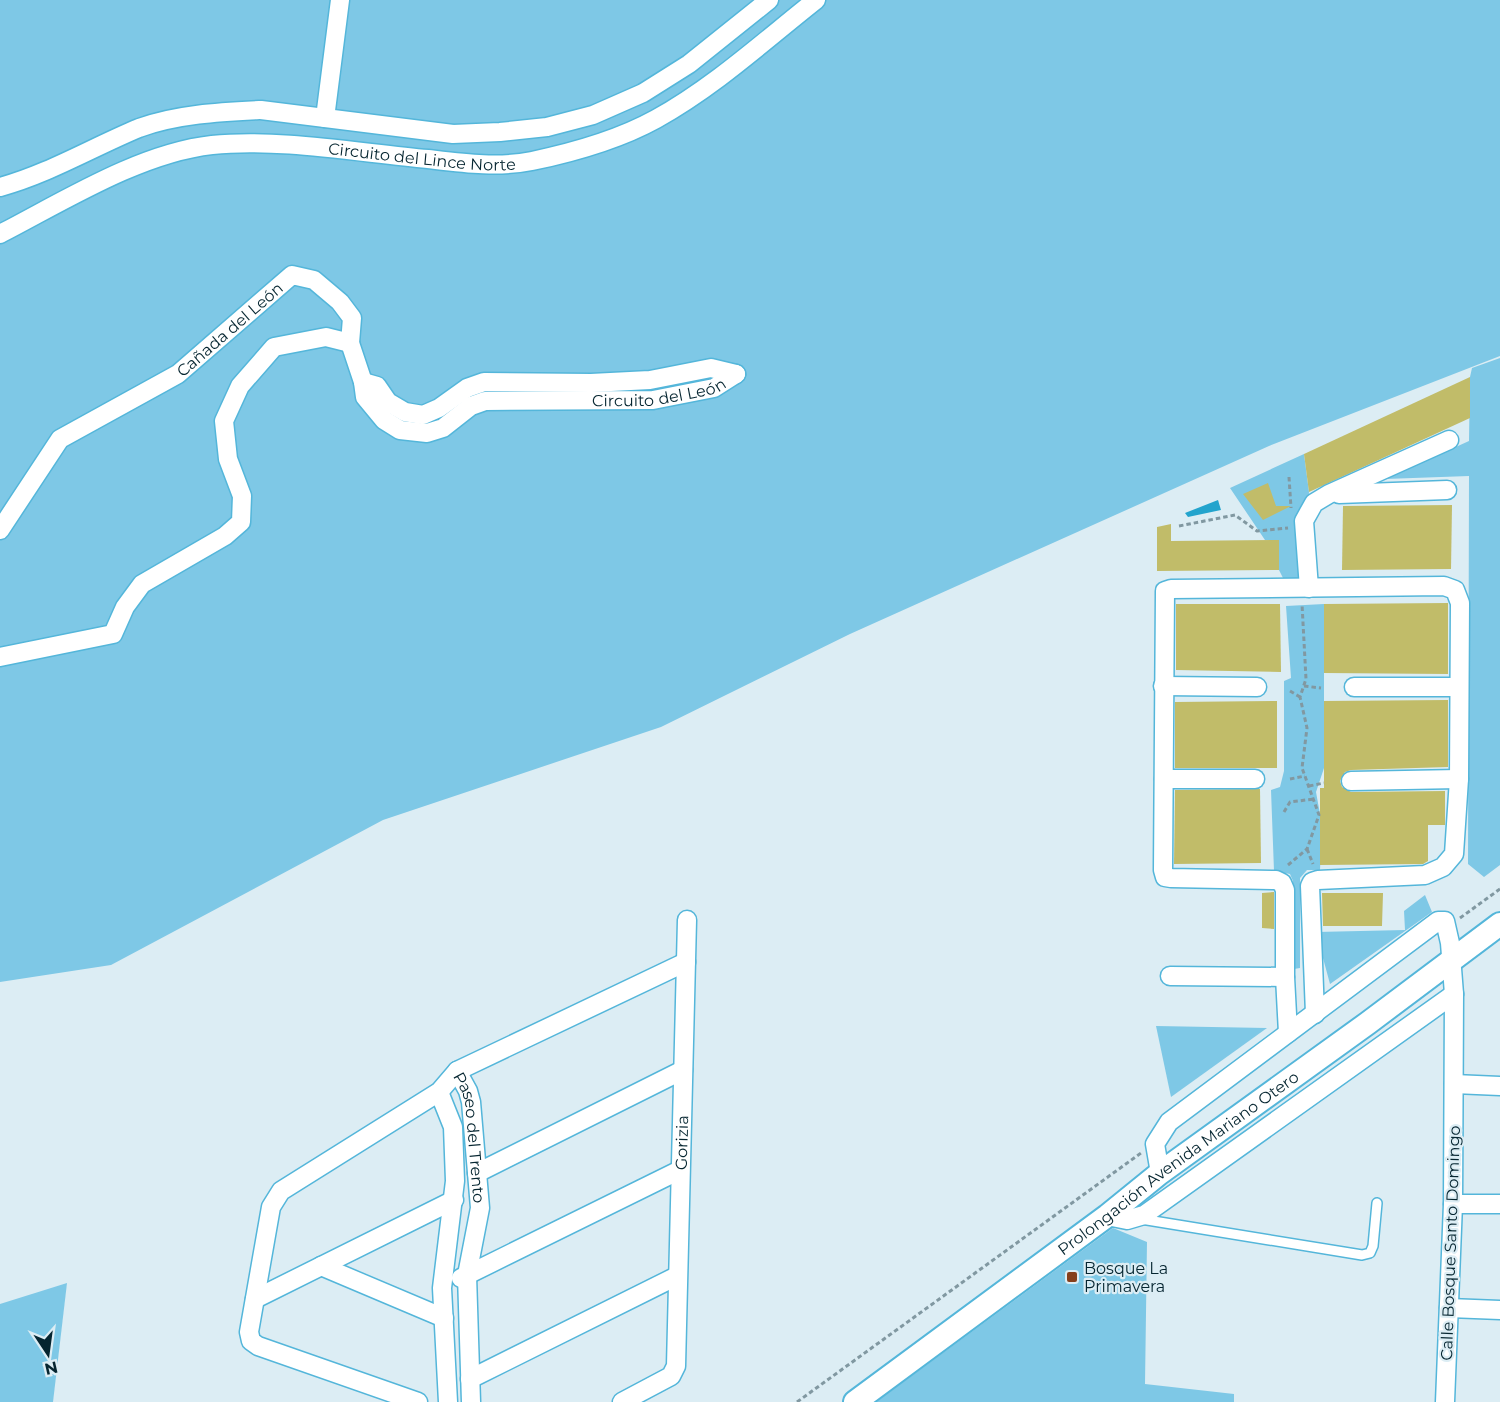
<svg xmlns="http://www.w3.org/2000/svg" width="1500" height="1402" viewBox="0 0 1500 1402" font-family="Montserrat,sans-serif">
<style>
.green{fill:#7ec8e6}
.water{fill:#23a4cd}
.building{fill:#c1bc69}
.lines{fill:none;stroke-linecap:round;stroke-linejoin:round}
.service-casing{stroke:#54b6da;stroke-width:12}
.minor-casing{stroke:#54b6da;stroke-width:21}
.tertiary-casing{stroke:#54b6da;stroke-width:26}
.path{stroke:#8198a1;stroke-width:3;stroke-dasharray:4.5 3;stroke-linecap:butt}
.service{stroke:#fff;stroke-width:9}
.minor{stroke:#fff;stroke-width:18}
.tertiary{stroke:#fff;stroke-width:22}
.poi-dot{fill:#853f1b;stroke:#dcedf4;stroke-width:2}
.labels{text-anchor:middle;stroke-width:4.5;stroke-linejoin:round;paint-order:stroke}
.street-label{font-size:16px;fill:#052530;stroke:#dcedf4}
.poi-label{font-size:16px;fill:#052530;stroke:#dcedf4;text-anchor:start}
</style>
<rect width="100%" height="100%" fill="#dcedf4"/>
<g class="green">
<polygon points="0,0 1500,0 1500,356 1269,446 850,634 661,727 383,820 111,965 0,982"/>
<polygon points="1500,358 1500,865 1484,877 1468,864 1469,476 1385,479 1469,441 1470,377 1472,368"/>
<polygon points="1304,454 1309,492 1300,588 1288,588 1279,570 1279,540 1265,540 1230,488"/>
<polygon points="1324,604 1324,768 1316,792 1322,825 1320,870 1307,870 1300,878 1300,968 1294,969 1293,881 1290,874 1274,871 1271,790 1280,787 1284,771 1284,681 1291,678 1286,606"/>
<polygon points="1425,895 1432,912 1330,984 1316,932 1405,930 1404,911"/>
<polygon points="1156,1026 1267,1028 1171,1097"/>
<polygon points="1113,1228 1147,1242 1145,1384 1234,1394 1234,1402 876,1402"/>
<polygon points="67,1283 53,1402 0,1402 0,1304"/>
</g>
<polygon class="water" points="1218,500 1221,510 1188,517 1185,513"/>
<g class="building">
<polygon points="1470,377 1470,418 1309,492 1304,454"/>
<polygon points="1268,483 1276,506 1291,506 1263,520 1243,494"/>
<polygon points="1452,505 1451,569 1342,570 1343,506"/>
<polygon points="1171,524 1171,541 1279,540 1279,570 1157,571 1157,527"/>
<polygon points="1448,603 1448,674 1324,673 1324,604"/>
<polygon points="1176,604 1280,604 1281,672 1176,670"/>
<polygon points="1448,700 1448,767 1351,770 1345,772 1340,781 1342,787 1351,792 1445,791 1445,825 1428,825 1428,861 1423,864 1320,865 1320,788 1324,788 1324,701"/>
<polygon points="1277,701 1277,768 1175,768 1175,702"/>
<polygon points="1260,789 1261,863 1174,864 1175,790"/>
<polygon points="1274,892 1274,929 1262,928 1262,893"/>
<polygon points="1322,893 1383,893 1382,926 1323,926"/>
</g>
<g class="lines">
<g class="service-casing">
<polyline id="service" points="1141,1219 1362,1255 1370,1253 1373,1246 1377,1203"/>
</g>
<g class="minor-casing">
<g id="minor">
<polyline points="325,118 340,0"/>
<path d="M 0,187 C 48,174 93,147 139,128 C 177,114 221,112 261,110 L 453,134 L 500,132 L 547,127 L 593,115 L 643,93 L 689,64 L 769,0"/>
<path id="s1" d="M 0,234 C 64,201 140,153 212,145 C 279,138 360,153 428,159 C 462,163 498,168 532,161 C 575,152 618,140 656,119 C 714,87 764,41 816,0"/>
<path id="s2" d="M 350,343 L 363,382 L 365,397 L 384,420 L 400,430 L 427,433 L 443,428 L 471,406 L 485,401 L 653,400 L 714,388 L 736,374"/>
<polyline points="363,382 377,386 388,402 405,412 423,415 439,408 467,388 484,382 591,383 650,380 711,368 736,374"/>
<polyline points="1339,494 1447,490"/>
<path id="s3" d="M 0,530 L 60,439 L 178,374 L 292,275 L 314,280 L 340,302 L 352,318 L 350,343 L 326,337 L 274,347 L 240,386 L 224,421 L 228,459 L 242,496 L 241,522 L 225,536 L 142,584 L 125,607 L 113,634 L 0,657"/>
<polyline points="1309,588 1304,521 1314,503 1329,494 1449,440"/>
<polyline points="1163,686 1257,687"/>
<polyline points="1354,687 1459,687"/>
<polyline points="1164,779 1255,779"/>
<polyline points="1351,781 1459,779"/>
<polyline points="1170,976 1285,977"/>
<polyline points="1288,1033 1285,977 1285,890 1282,883 1276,880 1171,878 1165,877 1163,870 1165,591 1171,589 1444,586 1455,590 1460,603 1459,779 1454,854 1443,867 1425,875 1318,880 1312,882 1310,886 1315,1014"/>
<path id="s4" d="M 457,1071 L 468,1091 L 471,1102 L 480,1208 L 467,1275 L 471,1402"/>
<polyline points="1454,1084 1500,1086"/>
<polyline points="439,1092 453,1127 455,1181 442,1288 448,1402"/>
<polyline points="477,1173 683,1070"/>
<polyline points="1160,1173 1155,1144 1169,1122 1438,921 1445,921 1450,943 1454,994 1453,1204 1445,1402"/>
<polyline points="1453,1204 1500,1204"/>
<polyline points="1107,1216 1127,1220 1144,1215 1454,994"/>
<polyline points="321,1266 444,1318"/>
<polyline points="461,1278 680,1170"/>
<polyline points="255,1299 454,1200"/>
<polyline points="1449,1308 1500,1310"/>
<polyline points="470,1379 677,1276"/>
<polyline points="418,1402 258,1346 251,1341 249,1332 271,1207 281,1191 439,1092 457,1071 686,962"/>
<path id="s5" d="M 622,1402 L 671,1376 L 676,1366 L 687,920"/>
</g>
</g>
<g class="tertiary-casing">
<g id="tertiary">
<path id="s6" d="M 855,1402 L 1107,1216 L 1160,1173 L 1368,1023 L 1500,924"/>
</g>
</g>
<g class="path">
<polyline points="1289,477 1291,508"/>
<polyline points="1179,526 1235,515 1257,531 1288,528"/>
<polyline points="1304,686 1321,688"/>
<polyline points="1290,691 1300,697"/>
<polyline points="1290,779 1305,776"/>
<polyline points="1309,786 1324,783"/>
<polyline points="1284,812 1290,802 1314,799"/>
<polyline points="1307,849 1313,864"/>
<polyline points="1288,865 1307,849 1319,815 1302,768 1307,728 1300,697 1306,679 1302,604"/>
<polyline points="1460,918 1500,889"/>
<polyline points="797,1402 1141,1153"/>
</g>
<use href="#service" class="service"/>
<use href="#minor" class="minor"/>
<use href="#tertiary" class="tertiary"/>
</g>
<rect class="poi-dot" x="1066" y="1271" width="12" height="12" rx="3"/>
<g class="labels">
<g class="street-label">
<text dy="6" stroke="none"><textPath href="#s1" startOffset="442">Circuito del Lince Norte</textPath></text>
<text dy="6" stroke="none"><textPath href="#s3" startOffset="312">Cañada del León</textPath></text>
<text dy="6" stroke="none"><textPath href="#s2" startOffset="374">Circuito del León</textPath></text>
<text dy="6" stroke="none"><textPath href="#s4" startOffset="69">Paseo del Trento</textPath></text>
<text dy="6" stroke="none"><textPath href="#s5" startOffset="290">Gorizia</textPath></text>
<text dy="6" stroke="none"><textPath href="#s6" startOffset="402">Prolongación Avenida Mariano Otero</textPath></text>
<text transform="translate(1450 1243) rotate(-88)" y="6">Calle Bosque Santo Domingo</text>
</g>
<g class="poi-label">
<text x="1084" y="1274">Bosque La<tspan x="1084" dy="18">Primavera</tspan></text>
</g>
</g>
<g transform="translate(48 1354) rotate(167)" stroke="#dcedf4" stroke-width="4.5" paint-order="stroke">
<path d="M0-4.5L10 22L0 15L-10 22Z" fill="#052530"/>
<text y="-9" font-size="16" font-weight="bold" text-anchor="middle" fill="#052530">N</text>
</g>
</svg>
